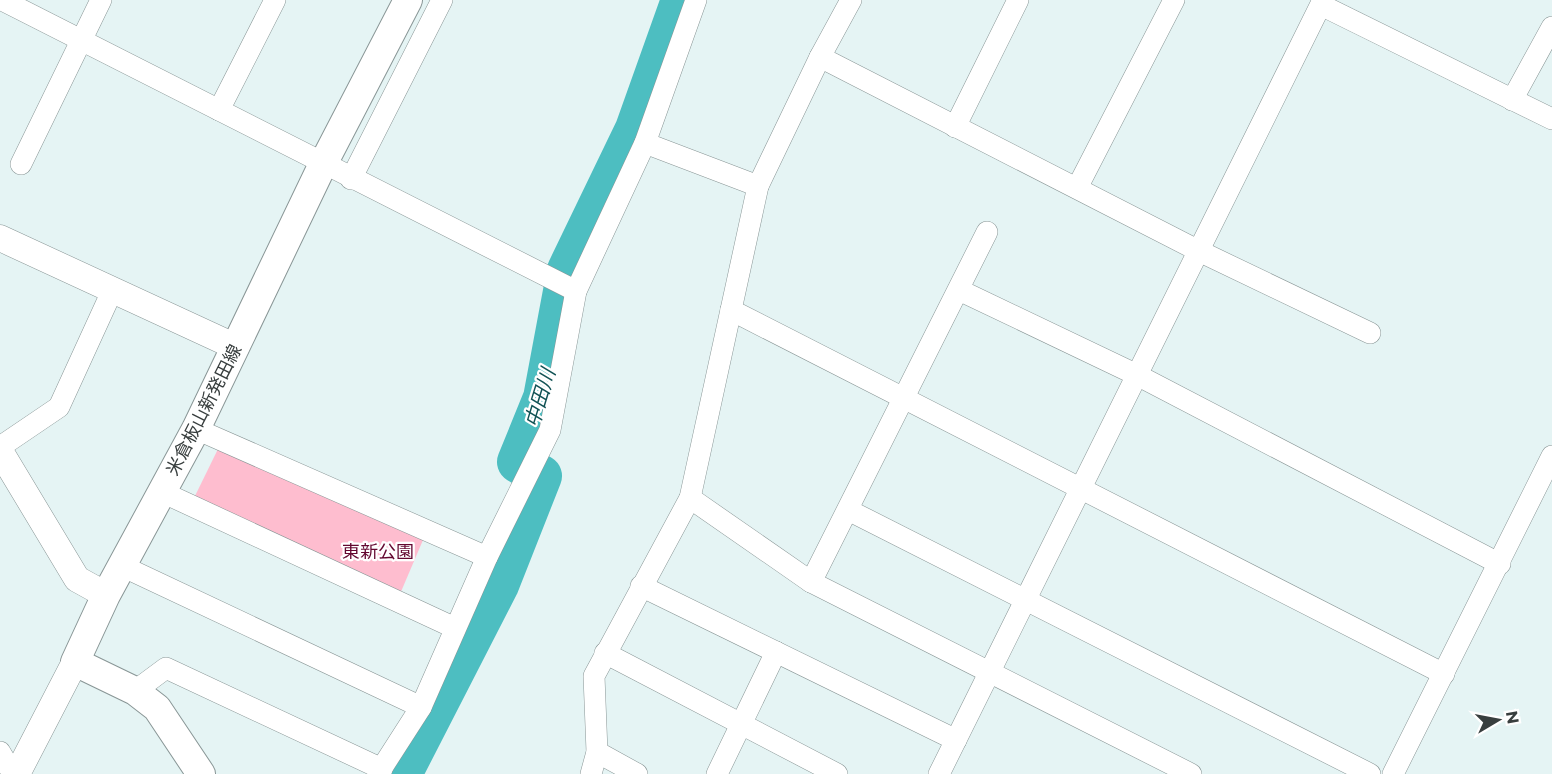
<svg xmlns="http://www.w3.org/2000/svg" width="1552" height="774" viewBox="0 0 1552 774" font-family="Montserrat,'Noto Sans JP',sans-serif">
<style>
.green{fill:#febdcf}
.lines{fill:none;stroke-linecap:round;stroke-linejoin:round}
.river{stroke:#4dbec1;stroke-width:42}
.minor-casing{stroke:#899696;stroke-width:22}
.tertiary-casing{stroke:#899696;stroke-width:27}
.secondary-casing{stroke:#899696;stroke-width:30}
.minor{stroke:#fff;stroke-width:21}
.tertiary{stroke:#fff;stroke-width:26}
.secondary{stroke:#fff;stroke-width:28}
.labels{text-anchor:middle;stroke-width:4.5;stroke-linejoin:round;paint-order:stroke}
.street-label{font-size:18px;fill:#383e3e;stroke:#fff}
.park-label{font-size:18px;fill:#630730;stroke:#fff}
.water-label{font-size:20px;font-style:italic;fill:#115355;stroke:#fff}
</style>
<rect width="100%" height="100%" fill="#e5f4f4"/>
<polygon class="green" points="218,449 423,540 400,594 194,498"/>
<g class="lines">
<polyline class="river" points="401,774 498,585 541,476 518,462 544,398 568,270 636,129 682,0"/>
<g class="minor-casing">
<g id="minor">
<polyline points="2,0 576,291"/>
<polyline points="1321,5 1552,119"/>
<polyline points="820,57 1199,251 1370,333"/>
<polyline points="1512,100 1552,27"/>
<polyline points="219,110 275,0"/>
<polyline points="955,127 1018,0"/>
<polyline points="645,143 758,186"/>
<polyline points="21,164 101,0"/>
<polyline points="351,179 442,0"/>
<polyline points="1077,188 1174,0"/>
<polyline points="959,290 1137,375 1500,564"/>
<polyline points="731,310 1444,674"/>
<polyline points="196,429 487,557"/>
<polyline points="0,447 59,407 113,289"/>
<polyline points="162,492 455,628"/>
<polyline points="690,498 811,582 1191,774"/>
<polyline points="848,510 1370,774"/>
<polyline points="122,566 421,707"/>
<polyline points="811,582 987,232"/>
<polyline points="641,586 956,740"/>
<polyline points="605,653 837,774"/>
<polyline points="135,691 166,668 382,769"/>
<polyline points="0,752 13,774"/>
<polyline points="597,752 637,774"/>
<polyline points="378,774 421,707 487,557 550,430 576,291 645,143 696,0"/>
<polyline points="591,774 597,752 594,676 690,498 758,186 820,57 851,0"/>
<polyline points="717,774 776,652"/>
<polyline points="939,774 1323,0"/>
<polyline points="1393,774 1552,456"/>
</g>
</g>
<g class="tertiary-casing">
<g id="tertiary">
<polyline points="0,238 236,347"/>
<polyline points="0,451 77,579 106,595"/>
<polyline points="17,774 75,662"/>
</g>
</g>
<g class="secondary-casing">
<polyline id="secondary" points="201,774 157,708 135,691 75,662 106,595 196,429 323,164 408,0"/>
</g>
<use href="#minor" class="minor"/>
<use href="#tertiary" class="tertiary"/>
<use href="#secondary" class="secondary"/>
</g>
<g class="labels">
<g class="street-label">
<text transform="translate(204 410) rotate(-63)" y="6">米倉板山新発田線</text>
</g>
<g class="park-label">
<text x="378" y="558">東新公園</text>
</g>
<g class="water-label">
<text transform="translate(540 398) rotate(-73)" y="7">中田川</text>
</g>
</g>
<g transform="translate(1498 720) rotate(80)" stroke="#ffffff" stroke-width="4.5" paint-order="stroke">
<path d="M0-4.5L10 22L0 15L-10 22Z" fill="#383e3e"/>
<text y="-9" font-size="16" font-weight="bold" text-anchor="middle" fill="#383e3e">N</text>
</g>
</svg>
